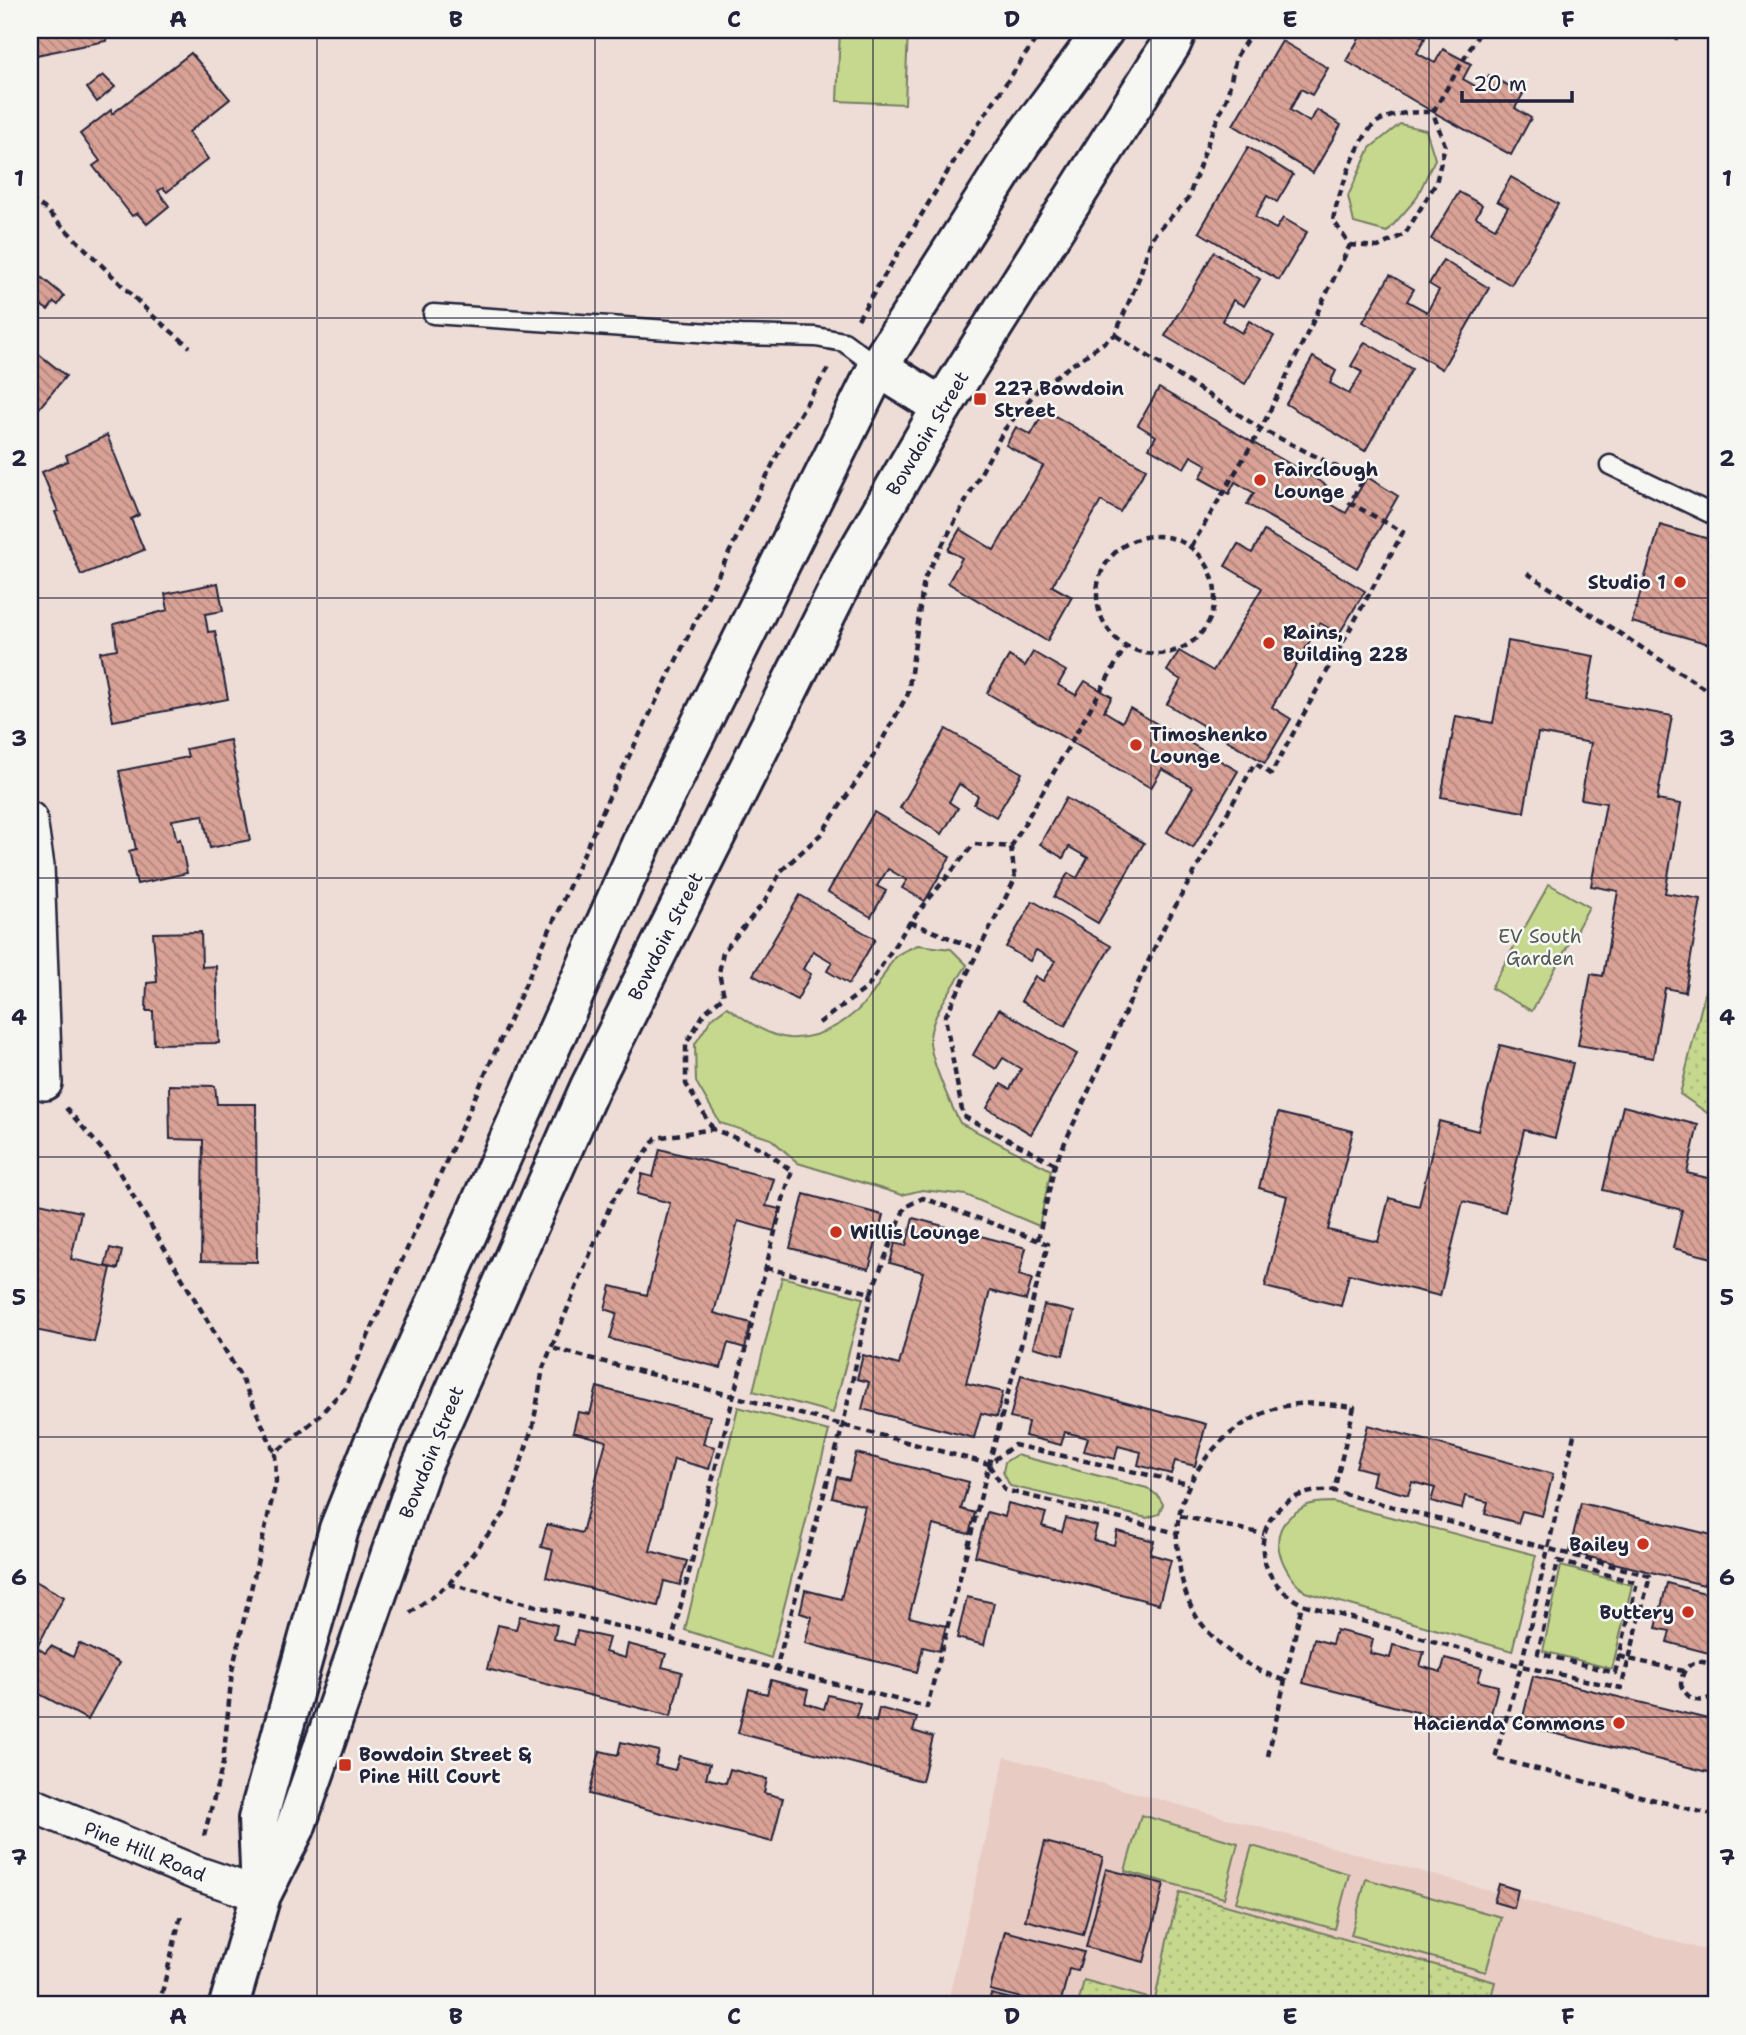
<svg xmlns="http://www.w3.org/2000/svg" width="1746" height="2035" viewBox="0 0 1746 2035" font-family="'Shantell Sans',sans-serif">
<style>
.built{fill:#e8cbc3}
.green{fill:#c6d88d;stroke:#747d64;stroke-width:2}
.park{fill:url(#park-dots);stroke:#747d64;stroke-width:2}
.building{fill:url(#building-back-hatch);stroke:#22223b;stroke-width:2}
.lines{fill:none;stroke-linecap:round;stroke-linejoin:round}
.lane-casing{stroke:#22223b;stroke-width:23}
.street-casing{stroke:#22223b;stroke-width:38}
.secondary-casing{stroke:#22223b;stroke-width:44}
.path{stroke:#22223b;stroke-width:4.5;stroke-dasharray:7 5;stroke-linecap:butt}
.lane{stroke:#f6f6f2;stroke-width:18}
.street{stroke:#f6f6f2;stroke-width:33}
.secondary{stroke:#f6f6f2;stroke-width:38}
.grid{fill:none;stroke:#22223b;stroke-width:2;stroke-opacity:0.55}
.poi-dot{fill:#c8321e;stroke:#f6f6f2;stroke-width:2.5}
.labels{text-anchor:middle;stroke-width:5;stroke-linejoin:round;paint-order:stroke}
.poi-label{font-size:19px;font-weight:bold;fill:#22223b;stroke:#f6f6f2;text-anchor:start}
.street-label{font-size:19px;fill:#22223b;stroke:#f6f6f2}
.park-label{font-size:19px;fill:#535954;stroke:#f6f6f2}
.neatline{fill:none;stroke:#22223b;stroke-width:2.5}
.grid-label{font-size:23px;text-anchor:middle;font-weight:bold;fill:#22223b}
</style>
<defs>
<pattern id="park-dots" width="8" height="8" patternUnits="userSpaceOnUse" patternTransform="scale(1.75)"><rect width="8" height="8" fill="#c6d88d"/><path d="M2 2h.1M6 6h.1" fill="none" stroke="#aab97b" stroke-width="1.8" stroke-linecap="round"/></pattern>
<pattern id="building-back-hatch" width="6" height="6" patternUnits="userSpaceOnUse" patternTransform="scale(1.75)"><rect width="6" height="6" fill="#daa296"/><path d="M-1 5l2 2M0 0l6 6M5-1l2 2" fill="none" stroke="#b0847c"/></pattern>
</defs>
<rect width="100%" height="100%" fill="#eeddd6"/>
<filter id="ink" filterUnits="userSpaceOnUse"><feTurbulence type="fractalNoise" baseFrequency=".0143" numOctaves="2"/><feDisplacementMap in="SourceGraphic" scale="14" xChannelSelector="R" yChannelSelector="G"/><feConvolveMatrix kernelMatrix="1 2 1 2 8 2 1 2 1" color-interpolation-filters="sRGB"/></filter>
<g filter="url(#ink)">
<polygon class="built" points="1005,1757 1716,1953 1716,2005 947,2005"/>
<g class="green">
<polygon points="840,30 908,30 905,104 837,101"/>
<polygon points="1400,124 1426,130 1435,159 1416,199 1387,232 1354,223 1348,196 1370,148"/>
<polygon points="1549,884 1589,907 1532,1011 1491,988"/>
<path d="M 918,945 L 951,949 L 967,965 C 954,986 933,1011 930,1037 C 928,1056 951,1105 960,1123 L 1051,1170 L 1039,1226 L 966,1195 L 922,1190 L 902,1195 L 798,1163 L 771,1139 L 720,1123 L 696,1082 L 695,1044 L 712,1018 L 727,1007 C 745,1019 766,1036 789,1038 C 821,1040 854,1019 872,994 C 881,983 886,968 895,957 C 900,952 911,948 918,945 Z"/>
<polygon points="782,1277 863,1298 833,1413 753,1391"/>
<polygon points="738,1407 829,1431 771,1658 685,1630"/>
<polygon points="1016,1455 1147,1488 1158,1496 1163,1504 1159,1514 1147,1518 1010,1486 1003,1472 1005,1462"/>
<path d="M 1333,1502 L 1536,1555 L 1512,1651 L 1305,1592 C 1282,1570 1263,1534 1296,1512 C 1301,1509 1305,1505 1311,1504 C 1318,1502 1326,1502 1333,1502 Z"/>
<polygon points="1561,1566 1632,1585 1612,1669 1543,1651"/>
<polygon points="1141,1815 1238,1843 1224,1898 1125,1871"/>
<polygon points="1252,1846 1349,1874 1335,1929 1236,1902"/>
<polygon points="1366,1879 1501,1917 1486,1972 1351,1935"/>
</g>
<g class="park">
<polygon points="1716,948 1716,1119 1680,1094"/>
<polygon points="1180,1892 1495,1982 1489,2005 1078,2005 1084,1980 1155,2000 1167,1940"/>
</g>
<g class="building">
<polygon points="30,30 114,30 115,32 107,35 106,41 36,55 32,43 30,44"/>
<polygon points="1364,30 1378,30 1384,33 1386,30 1410,30 1425,38 1417,53 1435,63 1443,49 1471,64 1463,79 1481,89 1489,75 1523,94 1515,108 1531,118 1511,155 1433,112 1346,61"/>
<polygon points="1282,41 1328,68 1312,95 1301,89 1290,110 1310,122 1317,110 1341,125 1313,173 1233,125"/>
<polygon points="191,53 230,99 189,132 208,159 167,192 163,188 158,191 169,206 147,224 137,213 132,216 93,166 100,161 80,134 111,110 112,114"/>
<polygon points="103,75 115,87 97,102 87,88"/>
<polygon points="1248,147 1293,175 1277,202 1267,196 1255,217 1276,229 1283,218 1307,232 1279,280 1199,232"/>
<polygon points="1511,177 1558,204 1511,285 1431,239 1459,192 1482,205 1476,217 1495,228 1508,207 1497,201"/>
<polygon points="1214,252 1260,279 1244,306 1233,300 1222,321 1242,333 1249,321 1274,336 1245,384 1165,336"/>
<polygon points="1443,260 1489,288 1442,369 1363,322 1390,275 1414,289 1407,301 1427,312 1439,290 1429,284"/>
<polygon points="30,268 64,296 58,305 54,302 48,310 40,305 30,316"/>
<polygon points="1365,342 1412,369 1365,451 1286,404 1313,357 1336,371 1330,383 1349,394 1362,372 1351,366"/>
<polygon points="35,351 66,376 30,419 30,354"/>
<polygon points="1159,388 1326,485 1319,497 1346,513 1367,477 1398,496 1357,568 1247,504 1254,493 1235,482 1229,494 1200,478 1207,465 1191,456 1184,468 1149,448 1156,436 1138,425"/>
<polygon points="1716,389 1716,482 1712,482"/>
<polygon points="1045,410 1146,469 1120,512 1101,501 1052,586 1072,597 1047,641 948,583 962,558 948,550 960,529 994,550 1043,466 1006,445 1016,427 1031,435"/>
<polygon points="107,435 139,515 131,519 144,550 81,575 55,512 58,511 42,472 68,461 66,455"/>
<polygon points="1660,525 1716,541 1716,646 1632,622"/>
<polygon points="1264,531 1365,591 1339,634 1320,623 1272,707 1291,719 1265,763 1167,704 1181,680 1167,671 1179,651 1213,671 1262,588 1225,566 1238,544 1252,553"/>
<polygon points="218,583 223,611 205,614 208,632 215,631 228,699 113,721 100,652 117,649 114,624 168,610 165,594"/>
<polygon points="1508,641 1594,656 1586,700 1672,716 1657,800 1681,804 1665,893 1701,899 1685,992 1665,988 1653,1058 1578,1045 1591,974 1603,976 1618,891 1591,886 1606,803 1581,799 1591,743 1538,733 1524,812 1441,797 1456,716 1493,723"/>
<polygon points="1033,652 1066,671 1058,685 1076,695 1085,681 1112,697 1104,711 1122,722 1130,708 1238,771 1193,848 1167,832 1193,787 1162,769 1151,788 987,693 1009,656 1025,666"/>
<polygon points="946,729 1022,773 996,817 974,804 978,796 959,784 949,802 958,808 942,834 900,808"/>
<polygon points="230,740 250,840 210,848 203,815 172,820 177,841 180,839 187,873 137,884 129,851 136,849 119,771 188,757 186,749"/>
<polygon points="1066,798 1144,843 1098,923 1054,897 1068,873 1077,878 1088,858 1069,847 1063,858 1040,844"/>
<polygon points="874,812 950,857 925,901 902,888 907,880 888,869 877,886 886,891 871,917 828,892"/>
<polygon points="800,895 875,939 849,984 827,971 832,962 813,951 803,969 811,974 797,1000 753,975"/>
<polygon points="1033,901 1111,946 1065,1026 1021,1001 1035,976 1043,981 1055,961 1036,950 1030,961 1006,947"/>
<polygon points="201,932 202,967 216,966 219,1043 154,1044 153,1011 146,1011 147,983 157,982 153,933"/>
<polygon points="999,1009 1077,1054 1031,1134 987,1108 1001,1084 1010,1089 1021,1069 1003,1058 996,1069 973,1055"/>
<polygon points="1500,1045 1573,1063 1555,1138 1524,1130 1505,1212 1463,1201 1440,1296 1349,1274 1341,1306 1265,1287 1287,1196 1259,1188 1278,1113 1353,1131 1328,1230 1378,1242 1389,1198 1419,1206 1439,1121 1478,1131"/>
<polygon points="169,1085 215,1086 217,1104 256,1104 257,1262 201,1261 203,1140 170,1139"/>
<polygon points="1623,1106 1698,1125 1687,1173 1716,1180 1716,1259 1673,1248 1682,1210 1603,1190"/>
<polygon points="660,1149 774,1179 766,1206 780,1209 774,1231 738,1221 714,1313 751,1323 745,1348 728,1343 721,1368 610,1339 617,1313 605,1309 611,1286 647,1295 670,1203 637,1194 642,1174 653,1177"/>
<polygon points="804,1194 883,1215 869,1269 790,1248"/>
<polygon points="30,1201 81,1212 71,1259 111,1268 94,1342 35,1330 38,1314 30,1313"/>
<polygon points="913,1218 1026,1248 1019,1275 1032,1279 1026,1300 990,1291 966,1383 1003,1392 997,1417 981,1413 974,1438 862,1409 869,1382 857,1379 863,1355 899,1365 923,1272 890,1263 895,1243 906,1246"/>
<polygon points="110,1248 122,1251 118,1269 105,1266"/>
<polygon points="1044,1305 1074,1312 1063,1355 1033,1347"/>
<polygon points="1021,1375 1206,1424 1195,1466 1175,1461 1171,1474 1138,1465 1141,1452 1118,1446 1115,1459 1084,1451 1088,1438 1065,1432 1061,1445 1025,1436 1028,1422 1010,1418"/>
<polygon points="597,1387 710,1416 703,1444 715,1447 709,1469 674,1459 650,1551 687,1561 680,1585 664,1581 658,1606 546,1577 553,1550 541,1547 547,1524 582,1533 606,1441 573,1432 578,1412 590,1414"/>
<polygon points="1368,1425 1553,1474 1542,1516 1522,1511 1518,1523 1485,1514 1488,1502 1465,1496 1462,1509 1431,1501 1435,1488 1412,1482 1408,1495 1372,1485 1375,1472 1356,1467"/>
<polygon points="856,1453 969,1482 961,1509 975,1513 969,1534 933,1525 909,1617 946,1626 939,1651 923,1647 917,1672 805,1643 812,1617 800,1613 805,1590 841,1599 865,1506 832,1497 837,1477 849,1480"/>
<polygon points="1008,1503 1046,1513 1042,1526 1062,1532 1066,1518 1097,1526 1093,1540 1114,1545 1117,1531 1154,1541 1150,1554 1171,1560 1159,1604 975,1556 987,1512 1005,1517"/>
<polygon points="1581,1503 1716,1536 1704,1585 1569,1552"/>
<polygon points="30,1578 64,1597 37,1647 45,1653 51,1646 73,1657 79,1643 119,1663 88,1720 30,1689"/>
<polygon points="1667,1583 1716,1596 1716,1655 1667,1642 1670,1631 1656,1628"/>
<polygon points="967,1597 994,1603 984,1645 957,1638"/>
<polygon points="520,1616 557,1625 554,1639 574,1645 577,1631 609,1638 605,1652 625,1658 628,1644 666,1654 662,1667 682,1672 671,1716 487,1669 498,1625 516,1629"/>
<polygon points="1336,1630 1373,1639 1370,1653 1390,1658 1393,1645 1424,1652 1420,1666 1441,1672 1445,1658 1482,1668 1478,1681 1498,1686 1487,1730 1303,1683 1314,1639 1332,1644"/>
<polygon points="1533,1676 1716,1721 1716,1774 1521,1725"/>
<polygon points="771,1680 808,1690 805,1703 824,1709 828,1695 860,1703 856,1717 876,1722 879,1708 917,1718 913,1731 933,1737 922,1781 738,1733 749,1689 767,1694"/>
<polygon points="621,1742 659,1751 655,1765 675,1770 679,1756 710,1764 706,1778 726,1783 730,1769 767,1779 764,1793 783,1798 772,1842 589,1794 600,1751 618,1755"/>
<polygon points="1045,1842 1103,1857 1083,1935 1025,1920"/>
<polygon points="1106,1869 1164,1884 1144,1962 1086,1947"/>
<polygon points="1499,1884 1518,1890 1514,1908 1494,1902"/>
<polygon points="1005,1931 1084,1952 1078,1971 1069,1969 1060,2005 1049,2005 990,1990"/>
<polygon points="991,1994 1035,2005 988,2005"/>
</g>
<g class="lines">
<g class="lane-casing">
<g id="lane">
<polyline points="433,314 741,335 816,337 844,342 878,367"/>
<polyline points="1610,465 1716,516"/>
</g>
</g>
<g class="street-casing">
<g id="street">
<polyline points="30,819 37,866 45,1083"/>
<polyline points="30,1804 196,1873 261,1895"/>
</g>
</g>
<g class="secondary-casing">
<g id="secondary">
<polyline points="878,367 942,407"/>
<polyline points="261,1893 258,1819 339,1529 372,1447 643,840 878,367 1022,141 1104,30"/>
<polyline points="229,2005 261,1895 295,1828 421,1468 590,1087 851,564 942,407 1171,44 1177,30"/>
</g>
</g>
<g class="path">
<polyline points="1591,30 1678,38"/>
<polyline points="1433,112 1481,30"/>
<polyline points="30,199 44,208 154,317 190,347"/>
<polyline points="1350,245 1378,247 1405,234 1436,183 1445,145 1433,113"/>
<polyline points="858,319 959,153 1042,30"/>
<circle cx="1156" cy="595" r="59"/>
<path d="M 1191,547 L 1261,429 L 1350,245 L 1333,220 C 1337,198 1360,130 1379,121 C 1397,112 1413,112 1433,112"/>
<polyline points="1527,573 1716,696"/>
<polyline points="1011,847 1015,879 945,1017 963,1116 1055,1164"/>
<polyline points="910,922 979,950"/>
<polyline points="819,1023 867,988 910,922 974,844 1011,847 1126,646"/>
<polyline points="66,1108 113,1162 241,1377 275,1453"/>
<polyline points="713,1129 686,1084 686,1044 705,1012 724,996 719,973 723,952 765,901 781,871 821,834 871,760 908,694 924,579 1004,430 1040,387 1115,335 1139,278 1152,237 1188,199 1212,131 1227,98 1236,57 1253,30"/>
<polyline points="1038,1240 1055,1164 1165,925 1255,763 1271,774 1403,532 1350,503 1363,480 1261,429 1115,335"/>
<polyline points="766,1268 871,1293 843,1425 776,1669"/>
<polyline points="871,1293 905,1207 923,1198 1048,1244 989,1464 1014,1445 1189,1484"/>
<polyline points="1574,1435 1521,1666 1495,1758 1716,1816"/>
<polyline points="989,1465 1005,1490 1177,1533"/>
<polyline points="1180,1516 1264,1534"/>
<polygon points="1558,1561 1637,1583 1615,1673 1538,1653"/>
<polyline points="449,1584 672,1640"/>
<polyline points="410,1613 449,1584 504,1514 533,1426 543,1368 612,1201 656,1138 713,1129 761,1148 792,1171 784,1196 672,1640 776,1669 927,1707 989,1464 552,1348"/>
<path d="M 1619,1656 L 1629,1659 L 1650,1576 L 1334,1491 C 1259,1485 1235,1569 1302,1604 L 1521,1666 L 1621,1688 L 1629,1659 L 1683,1671"/>
<path d="M 1716,1669 C 1700,1654 1681,1664 1681,1685 C 1688,1701 1703,1706 1716,1693"/>
<path d="M 1284,1680 C 1249,1669 1220,1649 1198,1619 C 1187,1603 1180,1578 1179,1559 C 1178,1550 1176,1541 1177,1532 C 1180,1476 1223,1427 1274,1409 C 1300,1400 1327,1404 1354,1407 L 1334,1491"/>
<polyline points="1268,1756 1302,1604"/>
<polyline points="204,1836 223,1763 232,1671 276,1482 275,1453 316,1419 345,1388 609,797 787,435 830,365"/>
<polyline points="159,2005 181,1915"/>
</g>
<use href="#lane" class="lane"/>
<use href="#street" class="street"/>
<use href="#secondary" class="secondary"/>
</g>
</g>
<path class="grid" d="M 317,30 L 317,2005M 595,30 L 595,2005M 873,30 L 873,2005M 1151,30 L 1151,2005M 1429,30 L 1429,2005M 30,318 L 1716,318M 30,598 L 1716,598M 30,878 L 1716,878M 30,1157 L 1716,1157M 30,1437 L 1716,1437M 30,1717 L 1716,1717"/>
<g class="poi-dot">
<rect x="973" y="392" width="14" height="14" rx="3.5"/>
<circle cx="1260" cy="480" r="7"/>
<circle cx="1680" cy="582" r="7"/>
<circle cx="1269" cy="643" r="7"/>
<circle cx="1136" cy="745" r="7"/>
<circle cx="836" cy="1232" r="7"/>
<circle cx="1643" cy="1544" r="7"/>
<circle cx="1688" cy="1612" r="7"/>
<circle cx="1619" cy="1723" r="7"/>
<rect x="338" y="1758" width="14" height="14" rx="3.5"/>
</g>
<g class="labels">
<g class="poi-label">
<text x="994" y="395">227 Bowdoin<tspan x="994" dy="22">Street</tspan></text>
<text x="1274" y="476">Fairclough<tspan x="1274" dy="22">Lounge</tspan></text>
<text x="1666" y="589" text-anchor="end">Studio 1</text>
<text x="1283" y="639">Rains,<tspan x="1283" dy="22">Building 228</tspan></text>
<text x="1150" y="741">Timoshenko<tspan x="1150" dy="22">Lounge</tspan></text>
<text x="850" y="1239">Willis Lounge</text>
<text x="1629" y="1551" text-anchor="end">Bailey</text>
<text x="1674" y="1619" text-anchor="end">Buttery</text>
<text x="1605" y="1730" text-anchor="end">Hacienda Commons</text>
<text x="359" y="1761">Bowdoin Street &amp;<tspan x="359" dy="22">Pine Hill Court</tspan></text>
</g>
<g class="street-label">
<text transform="translate(927 433) rotate(-59)" y="7">Bowdoin Street</text>
<text transform="translate(665 936) rotate(-63)" y="7">Bowdoin Street</text>
<text transform="translate(431 1452) rotate(-68)" y="7">Bowdoin Street</text>
<text transform="translate(145 1851) rotate(22)" y="7">Pine Hill Road</text>
</g>
<g class="park-label">
<text x="1540" y="943">EV South<tspan x="1540" dy="22">Garden</tspan></text>
</g>
</g>
<rect width="1746" height="2035" fill="none" stroke="#f6f6f2" stroke-width="77"/>
<path d="M1462 91v10h110v-10" fill="none" stroke="#22223b" stroke-width="3.5"/>
<text x="1473" y="91" font-size="21" fill="#22223b" stroke="#f6f6f2" stroke-width="5" paint-order="stroke">20 m</text>
<rect x="38" y="38" width="1670" height="1958" class="neatline"/>
<g class="grid-label">
<text x="178" y="27">A</text>
<text x="456" y="27">B</text>
<text x="734" y="27">C</text>
<text x="1012" y="27">D</text>
<text x="1290" y="27">E</text>
<text x="1568" y="27">F</text>
<text x="19" y="186">1</text>
<text x="1727" y="186">1</text>
<text x="19" y="466">2</text>
<text x="1727" y="466">2</text>
<text x="19" y="746">3</text>
<text x="1727" y="746">3</text>
<text x="19" y="1025">4</text>
<text x="1727" y="1025">4</text>
<text x="19" y="1305">5</text>
<text x="1727" y="1305">5</text>
<text x="19" y="1585">6</text>
<text x="1727" y="1585">6</text>
<text x="19" y="1865">7</text>
<text x="1727" y="1865">7</text>
<text x="178" y="2024">A</text>
<text x="456" y="2024">B</text>
<text x="734" y="2024">C</text>
<text x="1012" y="2024">D</text>
<text x="1290" y="2024">E</text>
<text x="1568" y="2024">F</text>
</g>
</svg>
